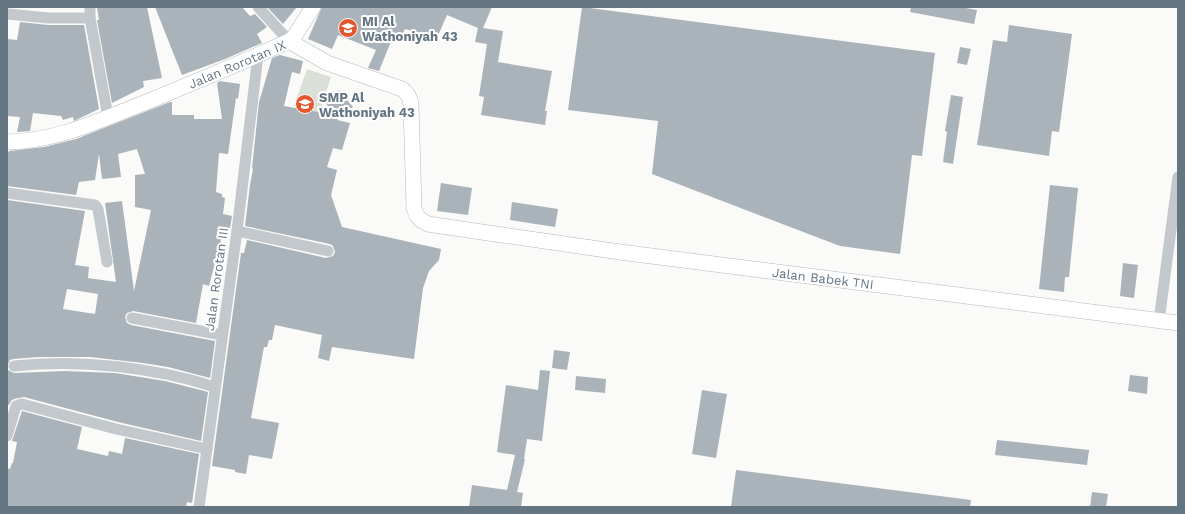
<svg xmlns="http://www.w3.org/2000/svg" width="1185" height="514" viewBox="0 0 1185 514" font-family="'Work Sans',sans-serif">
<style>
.park{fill:#dadfd7}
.building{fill:#aab3b9;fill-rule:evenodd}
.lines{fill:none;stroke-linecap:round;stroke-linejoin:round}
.secondary-casing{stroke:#b3babf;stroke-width:16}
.street{stroke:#c3c8cc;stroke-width:11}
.secondary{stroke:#fff;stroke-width:15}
.labels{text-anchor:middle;stroke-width:4;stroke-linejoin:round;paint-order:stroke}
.poi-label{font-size:13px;font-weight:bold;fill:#657683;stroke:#fff;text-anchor:start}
.street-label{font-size:13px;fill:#657683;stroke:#fff}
</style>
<rect width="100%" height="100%" fill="#fafaf8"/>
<polygon class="park" points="307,69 331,77 319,114 294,106"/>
<g class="building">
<polygon points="97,7 147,7 162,78 143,81 144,87 112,103 97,20 99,20"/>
<polygon points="155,7 242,7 250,16 255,14 267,27 257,34 262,43 225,59 182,75"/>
<polygon points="267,7 297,7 283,24"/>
<polygon points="322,7 492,7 483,28 503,31 498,62 552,71 545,111 547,111 545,125 481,115 484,97 479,96 487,44 475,42 478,28 447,15 437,38 405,29 399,42 392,39 379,71 368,68 376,50 338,35 332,49 308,39"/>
<polygon points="582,7 935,53 922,156 912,155 900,254 840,246 652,174 658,121 568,110"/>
<polygon points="911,7 960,7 977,10 974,24 910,12"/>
<polygon points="20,22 48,25 84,25 99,109 74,121 73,117 63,120 61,116 33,113 30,131 17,132 20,117 7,116 7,39 17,40"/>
<polygon points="1009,25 1072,34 1059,132 1052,131 1049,156 977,145 993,40 1007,42"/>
<polygon points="960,47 971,49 967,65 957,63"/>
<polygon points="280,55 303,61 300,74 292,72 284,106 335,115 324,101 339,90 353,107 337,120 350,123 342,150 333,148 327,167 337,170 331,195 342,227 441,249 439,260 429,271 423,288 414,359 332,347 329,361 318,358 322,335 275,325 272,340 269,340 267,347 264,347 251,418 279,423 272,459 249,455 246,474 235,472 235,470 212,466 241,253 244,253 247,240 326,258 333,256 335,252 333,246 330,244 245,226 250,185 253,169 252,168 259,102 272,58"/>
<path d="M 220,81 L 240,84 L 238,99 L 236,98 L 228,154 L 219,153 L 216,192 L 222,194 L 222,197 L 225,198 L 223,214 L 232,216 L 230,228 L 224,228 L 209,286 L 203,284 L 196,323 L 133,311 L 127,313 L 125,317 L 127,323 L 131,325 L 215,341 L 210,378 L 168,367 L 143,363 L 90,357 L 39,357 L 13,359 L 10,360 L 7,366 L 8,370 L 14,373 L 64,371 L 115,373 L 165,381 L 208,392 L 201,441 L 118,422 L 24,397 L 14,399 L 11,401 L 9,405 L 7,405 L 7,200 L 85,211 L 75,265 L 89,267 L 88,278 L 116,282 L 105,203 L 122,201 L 134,291 L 151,210 L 135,207 L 135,175 L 145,174 L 137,149 L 118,154 L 121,177 L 102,179 L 99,154 L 95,180 L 79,182 L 76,195 L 7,186 L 7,155 L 9,151 L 44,147 L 76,139 L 170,102 L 172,102 L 172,115 L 194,115 L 194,119 L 222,119 L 217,83 ZM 67,289 L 98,294 L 95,314 L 63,309 Z"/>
<polygon points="951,95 963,97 953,164 943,162 947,132 945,131"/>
<polygon points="441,183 472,188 468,215 437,211"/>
<polygon points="1050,185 1078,188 1069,277 1065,277 1064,292 1039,289"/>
<polygon points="512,202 558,209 555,227 510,220"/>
<polygon points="1123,263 1138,265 1134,298 1120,296"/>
<polygon points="554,350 570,352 567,370 552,368"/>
<polygon points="540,370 550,371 542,441 527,439 524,459 525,459 517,492 523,493 521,507 469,507 472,485 507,490 515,455 497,452 506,385 538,390"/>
<polygon points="1130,375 1148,377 1147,394 1128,391"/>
<polygon points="576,376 606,379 605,393 575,390"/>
<polygon points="702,390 727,394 716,458 692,454"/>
<polygon points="22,411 82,427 77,449 108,456 109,451 122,454 125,438 199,454 192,503 187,502 186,507 7,507 7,468 10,469 12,463 13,463 17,442 12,441"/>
<polygon points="997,440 1089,450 1087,465 995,455"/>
<polygon points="736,470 971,500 970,507 731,507"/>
<polygon points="1092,492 1108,494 1106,507 1090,507"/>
</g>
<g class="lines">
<g class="secondary-casing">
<g id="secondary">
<path d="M 289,41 L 327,63 L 402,89 C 408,93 410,98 411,104 L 414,208 L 417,216 L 421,220 L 428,224 L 468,230 L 620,252 L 1178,323"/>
<path d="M 7,142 C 57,141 98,121 144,103 C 193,83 241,63 289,41 L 294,37 L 313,7"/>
</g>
</g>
<g class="street">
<polyline points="90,7 90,18 108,117"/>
<polyline points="258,7 289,41"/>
<polyline points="8,14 48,18 90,18"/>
<polyline points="7,193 95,205 98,209 107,262"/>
<polyline points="237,231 328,251"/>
<polyline points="132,318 222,335"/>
<polyline points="1159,321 1178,177"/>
<path d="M 14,366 C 79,359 153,367 215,387"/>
<polyline points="7,436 16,406 22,404 116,429 207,449"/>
<polyline points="199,507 237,231 258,55"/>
</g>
<use href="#secondary" class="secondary"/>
</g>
<defs>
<g id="school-disc" transform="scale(1)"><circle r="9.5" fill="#e4572e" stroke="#fff"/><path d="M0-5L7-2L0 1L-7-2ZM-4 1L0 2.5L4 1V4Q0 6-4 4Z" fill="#fff"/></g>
</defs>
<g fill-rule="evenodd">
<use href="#school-disc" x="348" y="28"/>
<use href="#school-disc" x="305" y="104"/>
</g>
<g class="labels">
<g class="poi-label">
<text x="362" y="26">MI Al<tspan x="362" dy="15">Wathoniyah 43</tspan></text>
<text x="319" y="102">SMP Al<tspan x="319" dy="15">Wathoniyah 43</tspan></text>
</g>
<g class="street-label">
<text transform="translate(237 64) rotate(-23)" y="5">Jalan Rorotan IX</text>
<text transform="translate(823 278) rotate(7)" y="5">Jalan Babek TNI</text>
<text transform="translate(216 279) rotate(-82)" y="5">Jalan Rorotan III</text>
</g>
</g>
<rect width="1185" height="514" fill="none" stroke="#657683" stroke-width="16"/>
</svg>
